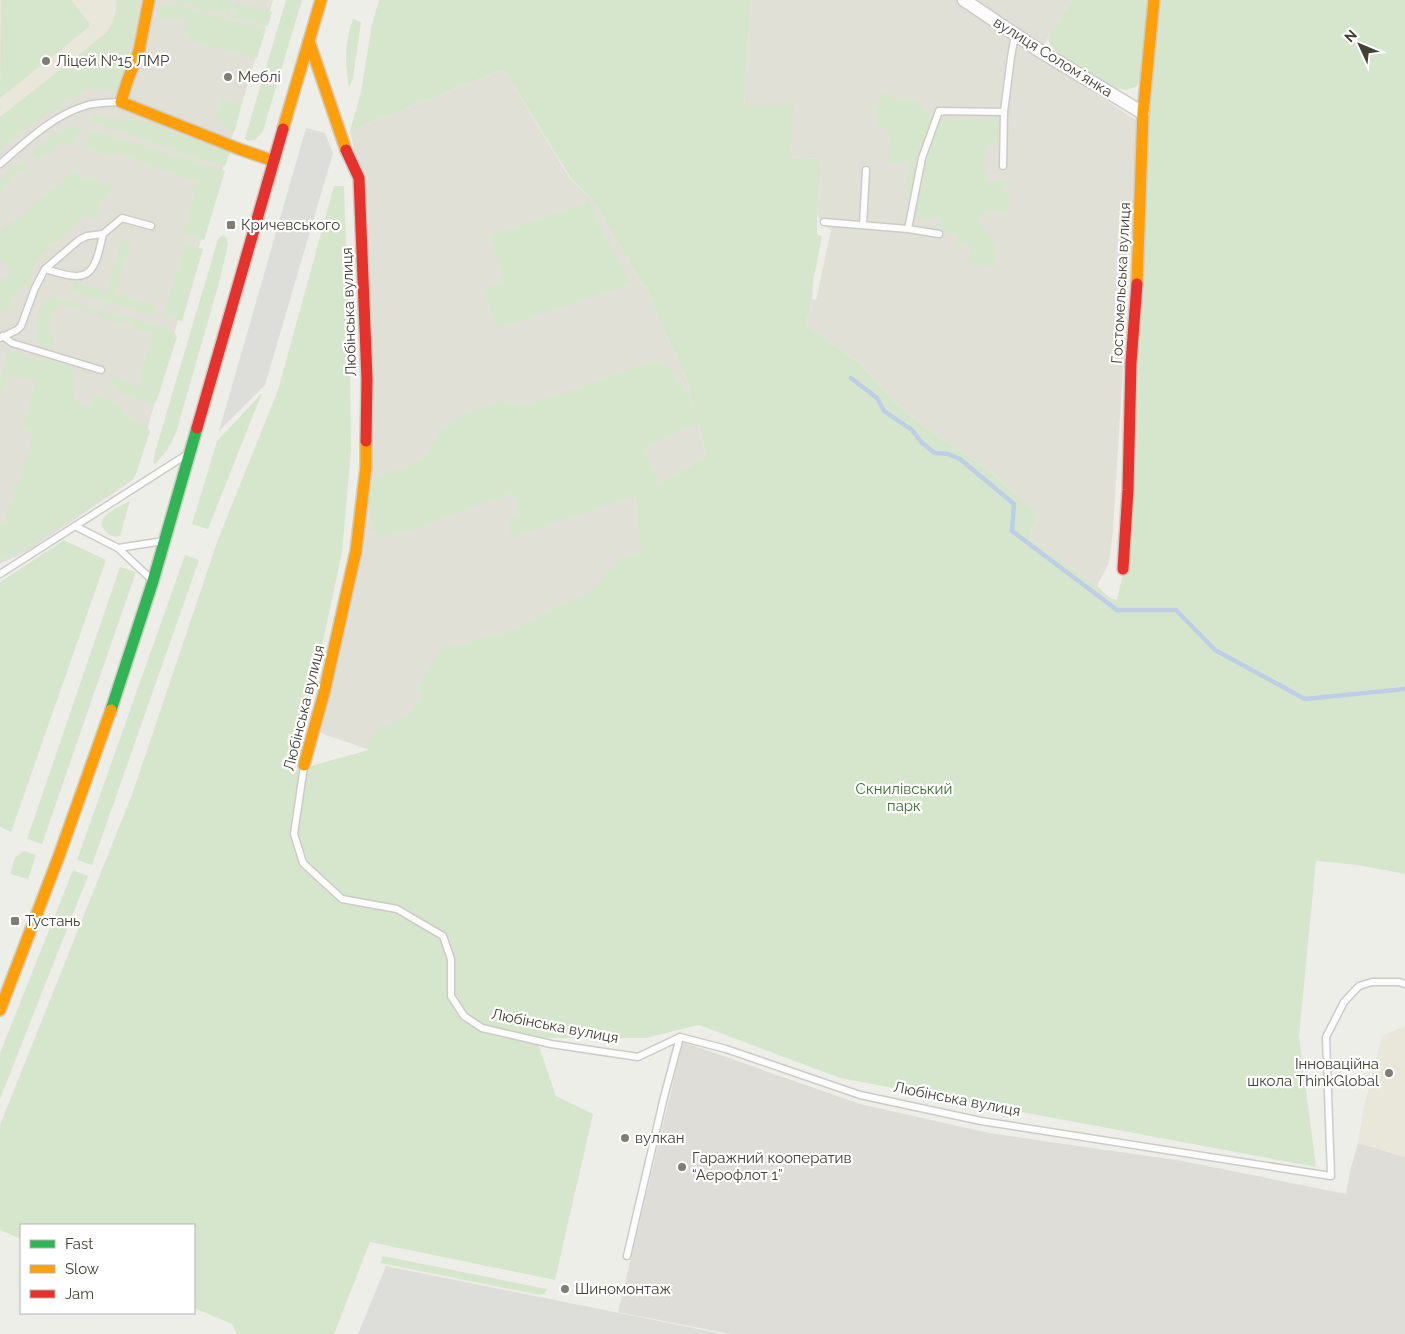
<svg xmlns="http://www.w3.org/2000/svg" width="1405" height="1334" viewBox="0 0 1405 1334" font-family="Raleway,sans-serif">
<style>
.residential{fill:#e1e0d7}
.industrial{fill:#deddd7}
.education{fill:#e8e7d9}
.green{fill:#d6e6cc;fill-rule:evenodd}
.parking{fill:#ddddd9}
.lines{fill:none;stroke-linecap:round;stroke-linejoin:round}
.stream{stroke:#becee7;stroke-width:4.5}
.lane-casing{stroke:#ccccc7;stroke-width:9}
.street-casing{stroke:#ccccc7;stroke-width:15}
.fast-casing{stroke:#cecdc2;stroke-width:14}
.slow-casing{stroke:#cecdc2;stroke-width:14}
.jam-casing{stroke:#cecdc2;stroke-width:14}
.lane{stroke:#fcfcfc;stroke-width:6}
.street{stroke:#fcfcfc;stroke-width:12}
.fast{stroke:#30b455;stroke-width:11}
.slow{stroke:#ff9f0a;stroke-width:11}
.jam{stroke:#e5322d;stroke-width:11}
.poi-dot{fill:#7f7e75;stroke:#fff;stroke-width:2}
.labels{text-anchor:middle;stroke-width:4.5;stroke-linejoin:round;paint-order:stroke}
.street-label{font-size:15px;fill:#434136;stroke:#fff}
.poi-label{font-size:15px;fill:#434136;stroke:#fff;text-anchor:start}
.park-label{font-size:15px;fill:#3c6d31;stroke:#fff}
</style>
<rect width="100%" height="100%" fill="#eeeee9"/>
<g class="residential">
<polygon points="0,0 273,0 194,264 133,480 28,551 0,564"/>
<polygon points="751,0 1072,0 1037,56 1075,80 1136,120 1134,187 1113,531 1109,563 1097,586 1029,538 1039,515 986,468 925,427 897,404 881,387 861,364 806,325 812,299 816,300 831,230 822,224 817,214 822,161 817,159 790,157 744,105"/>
<polygon points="499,71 506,73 569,177 588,196 596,206 640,281 647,288 653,307 687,380 706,457 635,496 655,661 569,692 370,750 320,733 363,537 362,184 350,131"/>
</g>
<polygon class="industrial" points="683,1042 860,1104 989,1133 1182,1161 1346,1194 1350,1171 1358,1143 1405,1157 1405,1334 730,1334 618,1312"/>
<g class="education">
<polygon points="0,0 124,0 122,22 0,131"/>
<polygon points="1405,1026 1405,1157 1358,1143 1363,1111 1382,1036"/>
</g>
<g class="green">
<polygon points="1,0 71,0 89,23 89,27 0,98"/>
<path d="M 116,0 L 140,0 L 136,27 L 121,86 L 118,90 L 89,89 L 61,105 L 31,125 L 0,149 L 0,117 L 105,34 C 113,23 117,13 116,0 Z"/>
<polygon points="167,0 227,0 233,2 230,16"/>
<polygon points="286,0 302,0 263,131 255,140 247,141 245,138"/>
<path d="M 379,0 L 751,0 L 744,105 L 794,104 L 790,157 L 817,159 L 822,161 L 817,214 L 817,234 L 822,236 L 813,282 L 812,299 L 806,325 L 861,364 L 881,387 L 897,404 L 925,427 L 986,468 L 1039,515 L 1029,538 L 1097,586 L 1110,598 L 1117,600 L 1123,573 L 1150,82 L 1160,0 L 1405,0 L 1405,874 L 1358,865 L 1316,861 L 1299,1036 L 1316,1167 L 840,1078 L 699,1025 L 646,1038 L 536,1038 L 556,1096 L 593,1114 L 555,1280 L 370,1242 L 334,1334 L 237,1334 L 232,1324 L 194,1308 L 194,1225 L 21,1225 L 21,1239 L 0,1230 L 0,1125 L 133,792 L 217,542 L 278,390 L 334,186 L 344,186 L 350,351 L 351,451 L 342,553 L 318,664 L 290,772 L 368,750 L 367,742 L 378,730 L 409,715 L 420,696 L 416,686 L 441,649 L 516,629 L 561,604 L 588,594 L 603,576 L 621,558 L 641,553 L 635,496 L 511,538 L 506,520 L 520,515 L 512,493 L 453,514 L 412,531 L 381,537 L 371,530 L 369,488 L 375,476 L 409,466 L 427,454 L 440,431 L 461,415 L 498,401 L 526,404 L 567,392 L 621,371 L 659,360 L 671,370 L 688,393 L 695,413 L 687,380 L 653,307 L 647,288 L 640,281 L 596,206 L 588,196 L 570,177 L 506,73 L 499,71 L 350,131 L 361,92 L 372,24 ZM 698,424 L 706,457 L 658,483 L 645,448 L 676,432 Z"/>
<polygon points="1072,0 1151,0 1143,77 1136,87 1126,90 1108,87 1058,53 1050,45 1048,38"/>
<polygon points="236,2 272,12 268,26 232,17"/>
<polygon points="163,3 166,3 266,29 257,58 189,41 191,39 189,34 186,35 183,18 166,21 165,19 157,21 158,14"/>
<path d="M 353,19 L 361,22 L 353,78 L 349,88 C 345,59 344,47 353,19 Z"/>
<path d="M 879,92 C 886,92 887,96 893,98 C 896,99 901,98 905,98 C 916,98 923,107 929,116 L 948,119 L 996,120 L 999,122 L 998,143 L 988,145 L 982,158 L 988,179 L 990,180 L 1011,181 L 1010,186 L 1004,186 L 1004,193 L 1009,194 L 1007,213 C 995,213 987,205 979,219 L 983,226 L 997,246 L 996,266 L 983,266 L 968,263 L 970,245 L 955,242 L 955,234 L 946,232 L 946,230 L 938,228 L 939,219 L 930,217 L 925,222 L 912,216 L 916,201 L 905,191 L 908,164 L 888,161 L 890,132 L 878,125 L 873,111 L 881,98 L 878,96 Z"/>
<polygon points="220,98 236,102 241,107 235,130 232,131 226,128 223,121 215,116"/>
<polygon points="94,114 124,120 132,118 230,152 225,166 185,154 91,121 92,117"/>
<polygon points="70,126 81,128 75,146 60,142 53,152 51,150 44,157 42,155 40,157 42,159 39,161 31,153 54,133"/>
<polygon points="90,129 225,171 204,240 183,233 195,193 192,192 194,184 197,185 198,182 160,170 160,167 157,167 156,169 146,166 146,163 114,153 112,157 87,149 88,146 85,145"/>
<polygon points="21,161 28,169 24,173 22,170 13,178 15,180 11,184 9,182 1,189 3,191 0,194 0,180"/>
<polygon points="70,173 81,175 81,177 88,179 89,176 99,180 98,183 108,186 109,183 112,184 108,197 101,203 95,219 84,216 34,262 30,288 21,284 6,311 3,312 0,309 0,282 11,272 0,259 0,233 18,217 20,219 25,214 24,212 58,183 60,185 65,181 63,179"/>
<polygon points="589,202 603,231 632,284 497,328 483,290 504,281 489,235"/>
<path d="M 223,235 L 227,239 L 228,245 L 219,283 L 178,426 C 173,443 167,451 155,464 L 153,463 L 155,452 L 218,239 Z"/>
<polygon points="121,239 131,241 116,294 156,305 154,315 71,292 74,282 106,291"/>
<polygon points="185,243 203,249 182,321 163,315"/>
<path d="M 53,296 L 170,329 L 174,332 L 177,337 L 157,400 L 155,403 L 150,403 C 141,400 113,395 112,384 C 111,383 113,378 113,376 L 128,381 L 128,384 L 138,387 L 152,334 L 131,328 L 132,324 L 120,321 L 119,325 L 113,323 L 113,320 L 99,316 L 100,313 L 92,311 L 91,314 L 86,312 L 86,309 L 77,307 L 76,310 L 57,304 L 49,332 L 55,334 C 54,339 54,345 50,348 C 45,347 39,345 36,341 C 32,334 39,309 44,303 C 47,300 50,298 53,296 Z"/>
<path d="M 12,350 C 19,353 26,357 34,358 C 51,363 77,359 77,384 C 77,389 74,395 73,400 L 90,405 L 92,398 L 94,396 C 105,397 116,400 123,409 C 126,412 127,415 131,418 C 138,423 145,424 150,431 L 136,474 L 133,479 L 32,544 L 11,556 L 0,560 L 0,521 L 6,523 L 7,518 L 5,517 L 8,507 L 11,507 L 16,492 L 13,490 L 14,484 L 18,485 L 26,456 L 29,457 L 32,448 L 29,447 L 33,432 L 22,429 L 29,404 L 31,404 L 33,398 L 31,397 L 36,381 L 32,380 L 32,381 L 8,375 L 3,392 L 0,391 L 0,378 L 7,352 Z"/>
<polygon points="262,393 208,529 192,524 217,441"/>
<path d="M 130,501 L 120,536 C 111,539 108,533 102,527 C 99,513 120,507 130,501 Z"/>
<polygon points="64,540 106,560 11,832 0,827 0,582"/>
<polygon points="185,555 199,560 92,865 77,860"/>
<polygon points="120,567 136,572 42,844 27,839"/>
<polygon points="24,851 36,855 28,879 10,874 15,857"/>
<polygon points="73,870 88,876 0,1099 0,1053"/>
<polygon points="383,1256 547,1289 544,1294 539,1295 380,1263"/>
</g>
<g class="parking">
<polygon points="306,128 325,133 333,153 265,385 219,431"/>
<polygon points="386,1266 723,1334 358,1334"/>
</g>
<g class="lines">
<polyline class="stream" points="851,378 877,398 884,411 912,430 922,443 935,453 948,454 960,459 1014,504 1012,531 1117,610 1176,610 1215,650 1305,699 1405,689"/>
<g class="lane-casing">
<g id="lane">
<path d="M 0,164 C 27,141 52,116 85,106 C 96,102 109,103 120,102"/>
<polyline points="1003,166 1004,112 1011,57 1015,35"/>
<polyline points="824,222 908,229 922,158 939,111 1004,112"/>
<polyline points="863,225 866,170"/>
<polyline points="908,229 939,234"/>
<path d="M 45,269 C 55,272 66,276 76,276 C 97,277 99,249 103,234"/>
<polyline points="3,336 12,343 101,370"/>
<polyline points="0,338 17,330 21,326 35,288 45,269 79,240 87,236 103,234 122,218 151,226"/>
<polyline points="75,526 118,548 151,579"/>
<polyline points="118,548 164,541"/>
<polyline points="0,574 186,455"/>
<polyline points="304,766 294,834 303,863 342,899 397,909 443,936 451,959 451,996 464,1016 482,1028 551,1044 638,1057 680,1037 726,1049 860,1095 981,1121 1331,1176 1326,1037 1344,1002 1359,986 1372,982 1399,982 1405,984"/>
<polyline points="627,1256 664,1097 680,1037"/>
</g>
</g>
<g class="street-casing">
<polyline id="street" points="964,0 1040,51 1143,113"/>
</g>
<g class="fast-casing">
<polyline id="fast" points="111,710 153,581 197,428"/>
</g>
<g class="slow-casing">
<g id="slow">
<polyline points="149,0 139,51 127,82 121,102 239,149 274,161"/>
<polyline points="309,41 346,150"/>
<polyline points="283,129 321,0"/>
<polyline points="1137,284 1143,113 1154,0"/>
<polyline points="304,765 324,693 356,551 366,467 366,441"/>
<polyline points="0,1010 59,856 111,710"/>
</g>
</g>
<g class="jam-casing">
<g id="jam">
<polyline points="346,150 359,178 367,379 366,441"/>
<polyline points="197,428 283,129"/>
<polyline points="1123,569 1128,490 1131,363 1137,284"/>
</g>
</g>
<use href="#lane" class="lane"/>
<use href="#street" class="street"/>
<use href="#fast" class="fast"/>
<use href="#slow" class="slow"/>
<use href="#jam" class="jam"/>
</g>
<g class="poi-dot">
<circle cx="46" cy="61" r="5"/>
<circle cx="228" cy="77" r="5"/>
<rect x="226" y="220" width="10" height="10" rx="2.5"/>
<rect x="10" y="916" width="10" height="10" rx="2.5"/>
<circle cx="1389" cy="1073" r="5"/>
<circle cx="625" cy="1138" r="5"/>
<circle cx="682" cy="1167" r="5"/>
<circle cx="565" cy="1289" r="5"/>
</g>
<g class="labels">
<g class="street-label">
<text transform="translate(1053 57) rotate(32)" y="5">вулиця Соломʼянка</text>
<text transform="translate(1121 283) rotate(-87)" y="5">Гостомельська вулиця</text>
<text transform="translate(349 312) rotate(-92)" y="5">Любінська вулиця</text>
<text transform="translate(304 708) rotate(-76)" y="5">Любінська вулиця</text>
<text transform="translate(555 1026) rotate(11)" y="5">Любінська вулиця</text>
<text transform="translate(957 1099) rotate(11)" y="5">Любінська вулиця</text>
</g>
<g class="poi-label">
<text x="56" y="66">Ліцей №15 ЛМР</text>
<text x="238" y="82">Меблі</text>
<text x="241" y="230">Кричевського</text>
<text x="25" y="926">Тустань</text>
<text x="1379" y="1069" text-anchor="end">Інноваційна<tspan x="1379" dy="17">школа ThinkGlobal</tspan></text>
<text x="635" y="1143">вулкан</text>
<text x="692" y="1163">Гаражний кооператив<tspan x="692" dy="17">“Аерофлот 1”</tspan></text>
<text x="575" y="1294">Шиномонтаж</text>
</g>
<g class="park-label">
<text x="904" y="794">Скнилівський<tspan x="904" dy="17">парк</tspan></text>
</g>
</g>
<rect x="20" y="1224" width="175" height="90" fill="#ffffff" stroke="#b4b3af"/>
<rect x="30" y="1240" width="25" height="8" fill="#30b455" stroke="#b4b3af"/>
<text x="65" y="1249" font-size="15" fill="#434136">Fast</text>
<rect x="30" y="1265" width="25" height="8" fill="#ff9f0a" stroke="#b4b3af"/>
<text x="65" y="1274" font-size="15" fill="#434136">Slow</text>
<rect x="30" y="1290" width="25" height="8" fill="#e5322d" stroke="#b4b3af"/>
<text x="65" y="1299" font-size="15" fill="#434136">Jam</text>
<g transform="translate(1360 45) rotate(314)" stroke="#ffffff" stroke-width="4" paint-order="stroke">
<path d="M0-4L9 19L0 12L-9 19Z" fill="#434136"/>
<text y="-8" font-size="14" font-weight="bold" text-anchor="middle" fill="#434136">N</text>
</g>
</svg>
